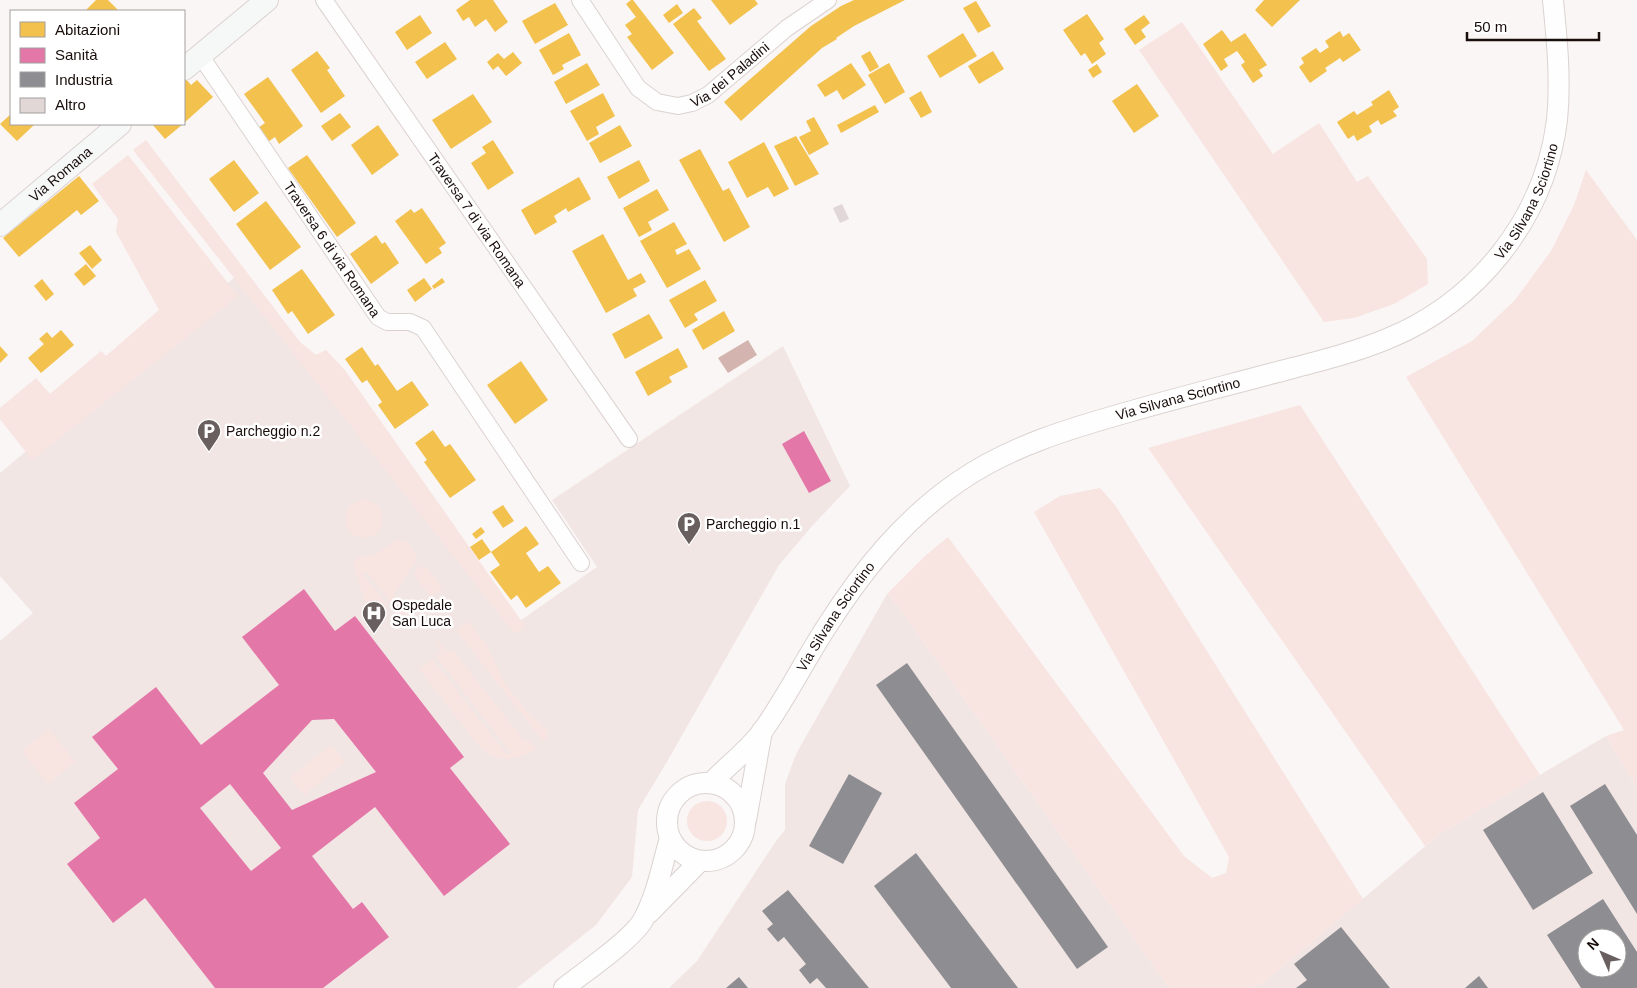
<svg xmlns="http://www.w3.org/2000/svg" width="1637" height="988" viewBox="0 0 1637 988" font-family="Arial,sans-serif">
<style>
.built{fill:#f2e6e4;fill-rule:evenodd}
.green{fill:#f8e4e1}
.water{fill:#d3b4ae}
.homes{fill:#f2c14e}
.health{fill:#e377a8;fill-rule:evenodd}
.industry{fill:#8d8d92;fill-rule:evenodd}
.building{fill:#e0d7d6}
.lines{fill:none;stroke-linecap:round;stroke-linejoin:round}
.minor-casing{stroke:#dbd2d0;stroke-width:18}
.tertiary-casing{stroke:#dbd2d0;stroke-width:22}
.secondary-casing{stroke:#dbd2d0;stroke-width:24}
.minor{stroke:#fefefe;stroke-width:16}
.tertiary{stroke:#fefefe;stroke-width:20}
.secondary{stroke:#f6f8f8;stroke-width:22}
.labels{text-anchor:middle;stroke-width:5;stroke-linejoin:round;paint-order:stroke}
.street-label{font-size:14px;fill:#190e0c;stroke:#fff}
.poi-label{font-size:14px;fill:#190e0c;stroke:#fff;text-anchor:start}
</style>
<rect width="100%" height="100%" fill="#faf6f5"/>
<g class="built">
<polygon points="241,272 511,627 597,567 552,500 783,346 850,486 813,525 779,565 668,760 638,810 632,877 596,925 517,988 0,988 0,641 33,613 0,576 0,473"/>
<polygon points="887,594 898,606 1169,988 669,988 697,961 776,841 785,830 785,784 796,754"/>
<path d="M 1606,736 L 1637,788 L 1637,988 L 1251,988 L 1263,983 L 1441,833 ZM 1587,938 L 1617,938 L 1617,968 L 1587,968 Z"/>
</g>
<g class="green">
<polygon points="1182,22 1273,154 1319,123 1357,182 1368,176 1427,259 1428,284 1394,304 1354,318 1324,322 1139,50"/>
<polygon points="146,140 300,342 316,355 326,350 344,369 525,626 515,634 133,150"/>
<polygon points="128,155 238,296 32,460 0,419 0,408 36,378 50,394 101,351 106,356 159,310 116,232 118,219 92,184"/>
<polygon points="1586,170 1637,240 1637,788 1606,736 1624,730 1406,377 1472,341 1515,300 1551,251 1574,205"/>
<polygon points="1300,405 1540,775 1441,833 1425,846 1148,448"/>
<polygon points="1100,488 1115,505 1363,899 1263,983 1251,988 1169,988 898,606 887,594 925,556 948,537 1184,856 1212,878 1226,873 1229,857 1034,512 1060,496"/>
<circle cx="364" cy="519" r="19"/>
<polygon points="398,540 407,542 416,554 416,560 393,596 406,613 402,617 366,571 362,573 387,605 378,618 364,599 353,563 357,558 374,555"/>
<polygon points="420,566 426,567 443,588 431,597 414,575"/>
<polygon points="468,621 487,646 504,682 516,698 531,716 547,730 547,736 543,741 456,630"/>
<path d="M 439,642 L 447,652 L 452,649 L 525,742 L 529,740 L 536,749 C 512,760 503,766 480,747 L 419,669 L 432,659 L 507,755 L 511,753 L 436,656 L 442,652 L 436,644 Z"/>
<polygon points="49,729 75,762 48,784 22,751"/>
<polygon points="331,745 345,762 304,795 290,777"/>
<circle cx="707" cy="821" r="20"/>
</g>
<polygon class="water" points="748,340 757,355 728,373 718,358"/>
<g class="homes">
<polygon points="96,0 108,0 119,11 85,11"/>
<polygon points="470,0 493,0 508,22 495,32 486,19 475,27 469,17 463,21 456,10"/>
<polygon points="631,0 633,0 674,53 652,70 627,37 632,34 625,25 636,17 626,4"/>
<polygon points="711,0 755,0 758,4 730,25"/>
<polygon points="854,0 905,0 854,26 836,38 837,39 822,48 741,121 724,102 811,26 841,6"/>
<polygon points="1264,0 1300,0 1272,27 1255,10"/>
<polygon points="976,1 991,26 978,33 963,8"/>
<polygon points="555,3 568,25 535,44 522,21"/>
<polygon points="677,4 683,13 669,23 663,15"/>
<polygon points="694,8 702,18 697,21 726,59 709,71 673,24"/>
<polygon points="1087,14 1104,39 1099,43 1106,54 1092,64 1085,53 1081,56 1063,30"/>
<polygon points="420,15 432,33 407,50 395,32"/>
<polygon points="1144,15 1150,23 1141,30 1146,37 1135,45 1124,29"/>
<polygon points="1222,30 1231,42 1245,33 1267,65 1259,70 1263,76 1253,83 1241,65 1245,62 1237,51 1224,59 1228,66 1221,71 1203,44"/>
<polygon points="1340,31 1343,37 1349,33 1361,50 1343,62 1340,58 1325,68 1327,71 1310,83 1299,67 1304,63 1301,58 1316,48 1320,53 1329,47 1325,41"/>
<polygon points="569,33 581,55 562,65 564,69 553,75 539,50"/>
<polygon points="963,33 977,56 940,78 927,56"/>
<polygon points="445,42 457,59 427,79 415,62"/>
<polygon points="317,51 330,68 327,70 345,96 321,113 291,70"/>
<polygon points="870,51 879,67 870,72 861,56"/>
<polygon points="993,51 1004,69 979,84 968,66"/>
<polygon points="513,52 522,63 506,76 498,66 493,70 487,62 498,53 504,59"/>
<polygon points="587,63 600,85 566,104 554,82"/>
<polygon points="851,63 866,85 843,100 837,90 825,97 817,85"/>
<polygon points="889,63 905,92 885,104 868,75"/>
<polygon points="1097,64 1102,72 1093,78 1088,70"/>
<polygon points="268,77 303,126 279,144 275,137 265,144 255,130 265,123 244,94"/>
<polygon points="186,79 191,85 197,80 213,97 184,123 184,81"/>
<polygon points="1137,84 1159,116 1134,133 1112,101"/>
<polygon points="1389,90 1399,107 1393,111 1397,116 1381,125 1378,120 1369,126 1372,132 1357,141 1354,135 1348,139 1337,122 1354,111 1357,115 1373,105 1371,102"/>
<polygon points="921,91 932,112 921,118 909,98"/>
<polygon points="603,93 615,116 596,127 599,134 587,141 570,111"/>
<polygon points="473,94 492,122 451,149 432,120"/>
<polygon points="875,105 879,112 841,133 837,125"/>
<polygon points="340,113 351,127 332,141 321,126"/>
<polygon points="11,114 11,124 35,124 17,141 0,124"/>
<polygon points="814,117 829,144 809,155 799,137 811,131 806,121"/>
<polygon points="152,124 183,124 165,139"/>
<polygon points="378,125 399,155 372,175 351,145"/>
<polygon points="620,125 632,146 600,163 589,143"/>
<polygon points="796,136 819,174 795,186 774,146"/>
<polygon points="493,140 514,173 488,190 471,163 486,153 482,147"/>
<polygon points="764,142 789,189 774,197 768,187 747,198 728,162"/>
<polygon points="700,149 723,191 729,188 750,227 724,242 679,160"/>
<polygon points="307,155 356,223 337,237 288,168"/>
<polygon points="234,160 259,193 234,212 209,179"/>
<polygon points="639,160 650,181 619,199 607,177"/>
<polygon points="79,176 99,201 81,215 77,210 19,257 3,238"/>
<polygon points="579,177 591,199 568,212 566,208 554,216 557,222 535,235 521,210"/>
<polygon points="657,189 669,210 648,222 652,230 639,237 623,208"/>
<polygon points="266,201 301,247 270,270 236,224"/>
<polygon points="422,208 446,243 439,248 442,253 426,264 395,221 411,209 414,213"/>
<polygon points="674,222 687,244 675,250 677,255 689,249 701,269 667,288 640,241"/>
<polygon points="603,234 628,280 641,273 646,282 633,289 637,296 606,313 572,251"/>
<polygon points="376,235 382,244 385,242 399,263 371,284 350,254"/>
<polygon points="90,245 102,260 92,269 79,253"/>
<polygon points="86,264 96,276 84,286 74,274"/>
<polygon points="302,269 335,315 308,334 292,311 288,314 272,290"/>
<polygon points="424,278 432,289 415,302 407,290"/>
<polygon points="442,278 445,282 434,289 432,286"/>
<polygon points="42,279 54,294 46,301 34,286"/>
<polygon points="705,280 717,301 694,314 698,320 685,328 669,300"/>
<polygon points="724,311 735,331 703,350 692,330"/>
<polygon points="649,314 663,338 625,359 612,334"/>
<polygon points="61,330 74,345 41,373 28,358 44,344 39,339 47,332 52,338"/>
<polygon points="0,346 8,355 0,363"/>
<polygon points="362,347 375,366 378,364 397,391 412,381 429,405 395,429 378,405 382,402 367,380 362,383 345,359"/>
<polygon points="678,348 688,367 669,377 672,382 648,396 635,372"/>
<polygon points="521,361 548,400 515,424 487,385"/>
<polygon points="433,430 445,447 450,444 476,480 450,498 424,462 427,460 415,443"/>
<polygon points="503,505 514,521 503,528 492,512"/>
<polygon points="526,526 539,544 526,553 539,572 548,566 561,583 526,608 517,595 511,600 490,572 500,565 491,552"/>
<polygon points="481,527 485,532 476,539 472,534"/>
<polygon points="482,539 491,552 479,560 470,547"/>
</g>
<g class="health">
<polygon points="804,431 831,481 809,493 782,444"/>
<path d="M 304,589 L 335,631 L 355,616 L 464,757 L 450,768 L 510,844 L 444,896 L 375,807 L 312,856 L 353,909 L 362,902 L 389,937 L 323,988 L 215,988 L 145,898 L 113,923 L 67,864 L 100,838 L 74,803 L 118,769 L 92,737 L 156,687 L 201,745 L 279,685 L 242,637 ZM 334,719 L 376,772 L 292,810 L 263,773 L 312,720 ZM 230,784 L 281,848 L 251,871 L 200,808 Z"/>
</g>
<g class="industry">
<polygon points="907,663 1108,947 1077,969 876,685"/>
<polygon points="849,774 882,793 843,864 809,846"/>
<polygon points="1605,784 1637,835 1637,914 1570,806"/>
<polygon points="1543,792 1593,873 1533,910 1483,830"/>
<polygon points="916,853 1018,988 951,988 874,886"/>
<polygon points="788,890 869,988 826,988 817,978 810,984 799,970 806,964 784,937 778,942 767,929 773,924 762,911"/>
<path d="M 1603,899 L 1637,952 L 1637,988 L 1581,988 L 1547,935 ZM 1587,938 L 1617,938 L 1617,968 L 1587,968 Z"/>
<polygon points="1341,927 1390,988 1296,988 1307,980 1294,964"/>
<polygon points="1479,976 1488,988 1465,988"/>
<polygon points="739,977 748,988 726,988"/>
</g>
<polygon class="building" points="842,204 849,219 840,223 833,208"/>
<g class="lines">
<g class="minor-casing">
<g id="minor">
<path id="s1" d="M 324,0 L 629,439"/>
<path id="s2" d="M 580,0 L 638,88 L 657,102 L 678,106 L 692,103 L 708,95 L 787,28 L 828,0"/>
<path id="s3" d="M 200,55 L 378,317 L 387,322 L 410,322 L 423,328 L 581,563"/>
</g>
</g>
<g class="tertiary-casing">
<g id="tertiary">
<circle cx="706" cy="822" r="39"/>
<path id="s4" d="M 711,783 C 728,765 750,749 764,729 C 787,696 805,660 827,626 C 862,571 903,520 958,482 C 1010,446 1071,428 1132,411 C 1177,398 1221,387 1266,375 C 1307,364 1348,355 1387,339 C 1478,302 1545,218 1557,120 C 1561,80 1557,40 1553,0"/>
<polyline points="746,820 762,731"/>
<polyline points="649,913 700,861"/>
<path d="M 564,988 C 583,973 633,939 643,920 C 657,895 662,865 670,838"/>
</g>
</g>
<g class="secondary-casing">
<g id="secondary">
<polyline points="184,69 267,0"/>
<path id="s5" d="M 0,225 L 120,124"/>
</g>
</g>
<use href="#minor" class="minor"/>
<use href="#tertiary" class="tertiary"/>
<use href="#secondary" class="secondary"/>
</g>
<defs>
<g id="parking-pin" transform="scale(1.25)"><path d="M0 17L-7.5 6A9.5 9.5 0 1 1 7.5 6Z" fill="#685f5e" stroke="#fff"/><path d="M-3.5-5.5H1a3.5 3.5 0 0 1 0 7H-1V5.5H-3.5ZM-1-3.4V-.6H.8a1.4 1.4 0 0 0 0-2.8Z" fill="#fff"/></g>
<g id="hospital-pin" transform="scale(1.25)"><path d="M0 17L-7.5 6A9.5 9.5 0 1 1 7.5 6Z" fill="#685f5e" stroke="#fff"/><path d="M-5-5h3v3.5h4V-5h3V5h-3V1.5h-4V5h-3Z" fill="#fff"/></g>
</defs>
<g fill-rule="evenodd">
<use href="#parking-pin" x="209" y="431"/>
<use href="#parking-pin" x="689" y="524"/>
<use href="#hospital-pin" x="374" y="613"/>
</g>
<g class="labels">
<g class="street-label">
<text dy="5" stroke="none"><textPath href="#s2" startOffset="212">Via dei Paladini</textPath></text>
<text dy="5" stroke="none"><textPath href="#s5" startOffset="79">Via Romana</textPath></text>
<text dy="5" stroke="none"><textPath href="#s4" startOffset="1049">Via Silvana Sciortino</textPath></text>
<text dy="5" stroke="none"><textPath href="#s1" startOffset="268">Traversa 7 di via Romana</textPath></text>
<text dy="5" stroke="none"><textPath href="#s3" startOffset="235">Traversa 6 di via Romana</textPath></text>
<text dy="5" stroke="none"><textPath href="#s4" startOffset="629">Via Silvana Sciortino</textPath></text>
<text dy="5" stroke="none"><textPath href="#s4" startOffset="209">Via Silvana Sciortino</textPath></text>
</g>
<g class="poi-label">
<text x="226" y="436">Parcheggio n.2</text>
<text x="706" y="529">Parcheggio n.1</text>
<text x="392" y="610">Ospedale<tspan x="392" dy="16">San Luca</tspan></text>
</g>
</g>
<rect x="10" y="10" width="175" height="115" fill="#ffffff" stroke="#a39f9e"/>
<rect x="20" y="22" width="25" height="15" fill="#f2c14e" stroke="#a39f9e"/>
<text x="55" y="35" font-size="15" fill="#190e0c">Abitazioni</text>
<rect x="20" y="48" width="25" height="15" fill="#e377a8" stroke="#a39f9e"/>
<text x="55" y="60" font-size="15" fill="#190e0c">Sanità</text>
<rect x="20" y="72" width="25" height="15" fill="#8d8d92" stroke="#a39f9e"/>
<text x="55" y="85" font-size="15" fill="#190e0c">Industria</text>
<rect x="20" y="98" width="25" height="15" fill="#e0d7d6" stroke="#a39f9e"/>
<text x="55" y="110" font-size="15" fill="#190e0c">Altro</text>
<g transform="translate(1602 953) rotate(315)"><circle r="24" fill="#ffffff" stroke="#a39f9e"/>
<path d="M0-4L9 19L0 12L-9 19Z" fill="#685f5e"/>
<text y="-8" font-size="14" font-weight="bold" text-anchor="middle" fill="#190e0c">N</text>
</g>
<path d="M1467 32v8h132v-8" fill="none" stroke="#190e0c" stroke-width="2.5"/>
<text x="1474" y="32" font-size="15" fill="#190e0c" stroke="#ffffff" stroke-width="4" paint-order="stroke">50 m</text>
</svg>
